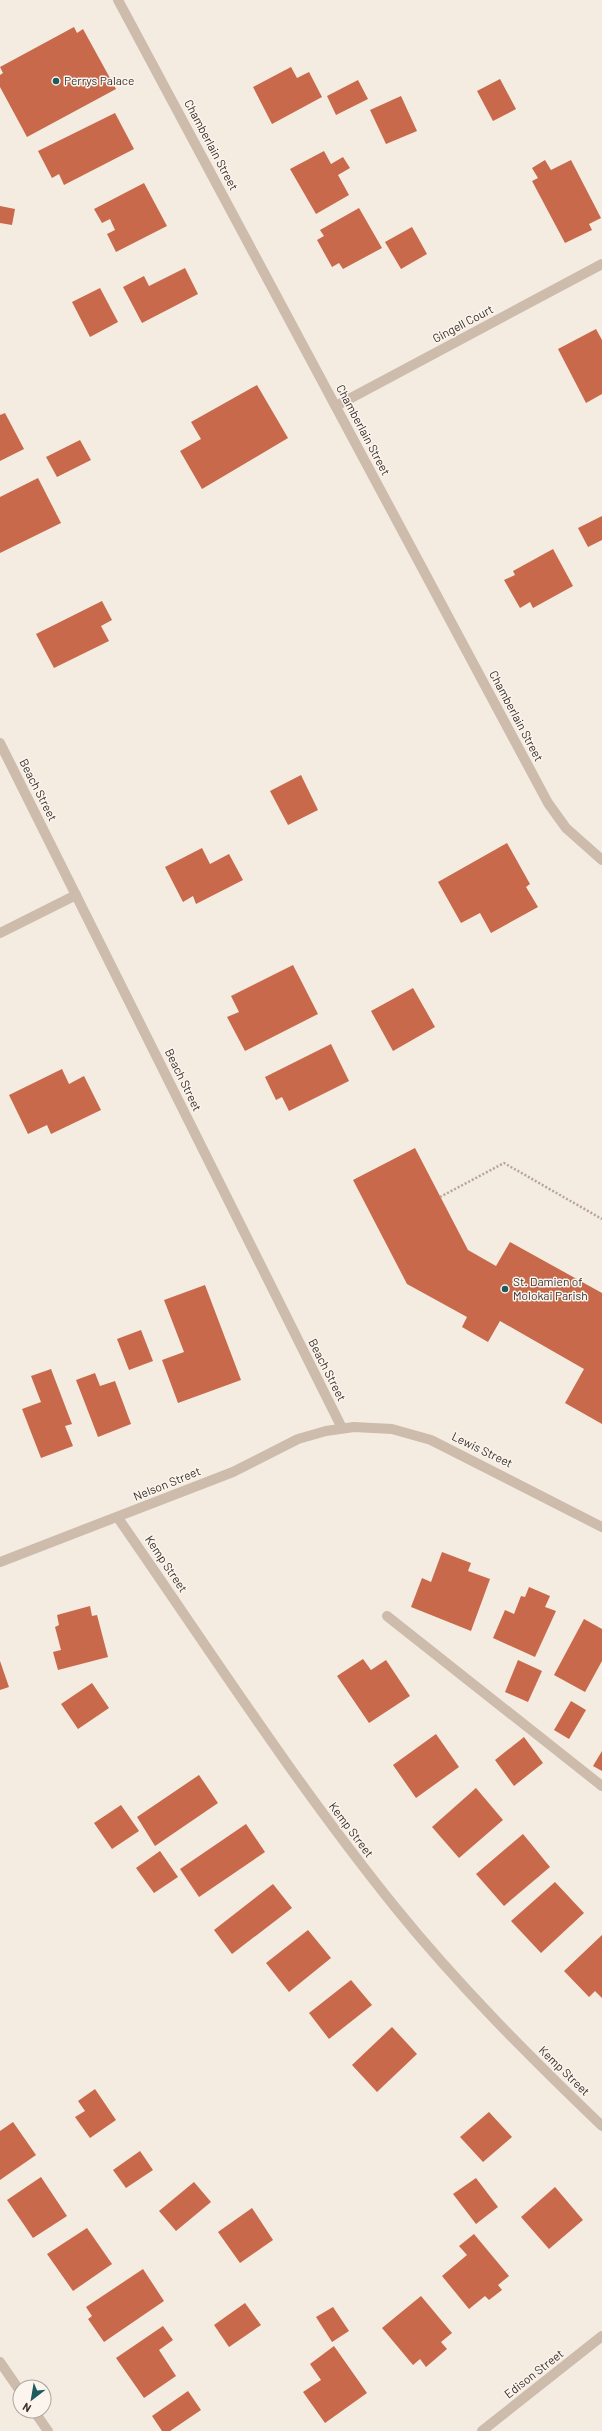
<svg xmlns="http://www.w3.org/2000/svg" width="602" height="2431" viewBox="0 0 602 2431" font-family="Barlow,sans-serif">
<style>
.building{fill:#c8694b}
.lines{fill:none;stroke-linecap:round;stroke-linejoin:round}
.path{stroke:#b9a596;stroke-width:2.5;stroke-dasharray:2 2;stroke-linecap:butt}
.service{stroke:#cdbbac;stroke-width:10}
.minor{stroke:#cdbbac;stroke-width:10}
.poi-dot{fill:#1f5a5e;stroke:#fbf5ee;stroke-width:1.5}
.labels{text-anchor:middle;stroke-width:3;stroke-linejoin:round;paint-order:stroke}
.poi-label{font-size:12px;fill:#3b302b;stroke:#fbf5ee;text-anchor:start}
.street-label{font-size:12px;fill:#3b302b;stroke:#fbf5ee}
</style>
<rect width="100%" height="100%" fill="#f4ebe1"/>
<g class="building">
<polygon points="74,27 77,33 83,29 116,89 27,137 0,87 0,75 3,73 0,67"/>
<polygon points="291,67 297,78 309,72 322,97 272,124 253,87"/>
<polygon points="500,79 516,109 493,121 477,91"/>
<polygon points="358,80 368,99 336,115 327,96"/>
<polygon points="401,96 417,131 386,144 370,110"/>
<polygon points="115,113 134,149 64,185 59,174 52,178 38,151"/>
<polygon points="324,151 331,164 343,157 350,168 338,175 349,195 316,214 290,169"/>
<polygon points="545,160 551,170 571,160 601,218 589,224 592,230 565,243 532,181 538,178 532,168"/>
<polygon points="144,183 167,226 116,252 107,234 115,230 110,219 102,223 94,209"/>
<polygon points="0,206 15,209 12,225 0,223"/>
<polygon points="359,208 382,248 343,269 339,263 332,267 317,240 324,236 320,230"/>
<polygon points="412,227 427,254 401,269 385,242"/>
<polygon points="185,268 198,294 142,323 123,287 144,276 149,286"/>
<polygon points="100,288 118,322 90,337 72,302"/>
<polygon points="596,329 602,340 602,394 586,403 558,349"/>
<polygon points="257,385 288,438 202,489 180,451 201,439 191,422"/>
<polygon points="5,413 24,449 0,461 0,415"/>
<polygon points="80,440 91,460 57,477 46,457"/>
<polygon points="38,478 61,523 0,553 0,497"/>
<polygon points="602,516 602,540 588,547 578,528"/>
<polygon points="553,549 573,586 533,608 530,602 520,608 504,580 515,575 513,571"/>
<polygon points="102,601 112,620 101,626 109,641 54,668 36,634"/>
<polygon points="301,775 318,810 288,825 270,791"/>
<polygon points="507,843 530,884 526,887 538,907 491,933 480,913 461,923 438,882"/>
<polygon points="202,848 210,864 229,854 243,880 196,904 193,896 183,902 165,867"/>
<polygon points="293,965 318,1014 245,1051 227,1017 239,1012 231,996"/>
<polygon points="413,988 435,1027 393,1051 371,1011"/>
<polygon points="331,1044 349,1081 289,1111 282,1097 276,1100 265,1077"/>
<polygon points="62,1069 69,1084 84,1076 101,1110 51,1134 47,1125 28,1134 9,1095"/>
<polygon points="415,1148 468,1250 496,1266 510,1242 602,1293 602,1424 565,1403 584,1369 500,1321 488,1342 462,1327 467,1317 407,1284 353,1180"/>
<polygon points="205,1285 241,1380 178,1403 162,1360 184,1352 164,1300"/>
<polygon points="141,1330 153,1361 129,1370 117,1339"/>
<polygon points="51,1369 72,1424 65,1426 73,1446 41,1458 22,1409 41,1402 31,1376"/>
<polygon points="95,1373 100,1386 115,1381 131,1424 98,1437 76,1380"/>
<polygon points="442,1552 471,1563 468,1571 490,1579 471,1631 411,1607 422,1578 431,1582"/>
<polygon points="529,1587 550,1596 545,1607 556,1611 535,1657 493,1638 505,1610 514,1614 521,1596 525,1597"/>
<polygon points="90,1606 92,1616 97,1615 108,1657 58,1670 53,1652 61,1650 55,1627 59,1625 57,1615"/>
<polygon points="584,1619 602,1629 602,1661 585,1692 554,1675"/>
<polygon points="363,1659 371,1670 386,1660 410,1696 369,1723 337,1676"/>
<polygon points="518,1660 542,1671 528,1702 505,1692"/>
<polygon points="0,1661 9,1687 0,1690"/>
<polygon points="92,1683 109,1708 78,1729 61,1704"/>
<polygon points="571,1701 586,1710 569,1739 554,1730"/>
<polygon points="436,1734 459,1767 416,1798 393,1765"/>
<polygon points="524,1737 543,1763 514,1786 495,1760"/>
<polygon points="602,1751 602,1771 593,1766"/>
<polygon points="199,1775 218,1803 155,1846 137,1817"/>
<polygon points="476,1788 503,1820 459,1858 432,1827"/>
<polygon points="121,1805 139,1831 112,1849 94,1823"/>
<polygon points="246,1824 265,1852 199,1897 180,1869"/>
<polygon points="523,1834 550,1867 504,1906 476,1874"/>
<polygon points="160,1851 178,1877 154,1893 136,1868"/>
<polygon points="555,1882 584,1913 541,1953 511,1921"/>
<polygon points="273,1884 292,1908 232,1954 214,1930"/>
<polygon points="308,1930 331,1958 289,1992 266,1963"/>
<polygon points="602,1935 602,1998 595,1991 589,1997 564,1971"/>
<polygon points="351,1980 372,2005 329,2039 309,2013"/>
<polygon points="392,2027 417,2054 377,2092 352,2065"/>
<polygon points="95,2089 116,2120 90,2138 75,2117 85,2111 78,2101"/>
<polygon points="489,2112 512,2137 483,2162 460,2137"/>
<polygon points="13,2122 36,2155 0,2180 0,2131"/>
<polygon points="140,2151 153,2170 126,2188 113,2170"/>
<polygon points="41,2177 67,2216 33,2238 7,2200"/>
<polygon points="476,2178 498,2207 476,2224 453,2194"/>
<polygon points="194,2182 211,2202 176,2231 159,2211"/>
<polygon points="555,2187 583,2220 549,2249 521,2217"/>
<polygon points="252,2208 273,2240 240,2263 218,2232"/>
<polygon points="87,2228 112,2264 73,2291 47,2254"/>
<polygon points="474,2234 509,2276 498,2285 502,2290 489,2300 485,2296 469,2309 442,2276 467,2255 459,2246"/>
<polygon points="143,2269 164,2301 104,2342 88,2319 92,2316 86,2307"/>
<polygon points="421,2296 452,2333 441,2342 447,2349 426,2367 420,2359 413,2365 382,2328"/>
<polygon points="245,2303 261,2325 229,2347 214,2325"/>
<polygon points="333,2307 349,2331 332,2342 316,2317"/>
<polygon points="163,2326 173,2340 159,2350 176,2376 144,2398 116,2358"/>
<polygon points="334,2346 367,2393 325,2423 303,2392 321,2380 310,2364"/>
<polygon points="188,2391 201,2410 170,2431 162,2431 152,2416"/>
</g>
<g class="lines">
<polyline class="path" points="440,1197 504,1163 602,1219"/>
<polyline class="service" points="387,1616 602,1786"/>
<g class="minor">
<polyline points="118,0 548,803 566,828 602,860"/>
<polyline points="336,406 602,264"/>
<polyline points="0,743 342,1428"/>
<polyline points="0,933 76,895"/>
<path d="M 118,1518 C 209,1649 295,1783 395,1907 C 458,1985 529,2056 602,2126"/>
<polyline points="0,1562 233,1472 298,1439 326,1431 354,1427 392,1429 431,1440 602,1527"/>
<polyline points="0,2362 20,2391"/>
<polyline points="34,2411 48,2431"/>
<polyline points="482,2431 602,2336"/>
</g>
</g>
<g class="poi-dot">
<circle cx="56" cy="81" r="4"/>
<circle cx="505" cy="1289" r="4"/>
</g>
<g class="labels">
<g class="poi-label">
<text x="64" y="85">Perrys Palace</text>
<text x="513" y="1286">St. Damien of<tspan x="513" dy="14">Molokai Parish</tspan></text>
</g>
<g class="street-label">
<text transform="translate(211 145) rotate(62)" y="4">Chamberlain Street</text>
<text transform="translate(463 324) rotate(-28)" y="4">Gingell Court</text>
<text transform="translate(363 430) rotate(62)" y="4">Chamberlain Street</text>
<text transform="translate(516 716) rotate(62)" y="4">Chamberlain Street</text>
<text transform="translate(38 790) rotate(63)" y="4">Beach Street</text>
<text transform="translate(183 1080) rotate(64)" y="4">Beach Street</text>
<text transform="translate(327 1370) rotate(63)" y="4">Beach Street</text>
<text transform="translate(482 1450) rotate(26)" y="4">Lewis Street</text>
<text transform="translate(167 1484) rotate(-22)" y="4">Nelson Street</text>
<text transform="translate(166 1564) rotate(56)" y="4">Kemp Street</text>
<text transform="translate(351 1830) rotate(53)" y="4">Kemp Street</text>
<text transform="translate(564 2071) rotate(44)" y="4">Kemp Street</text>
<text transform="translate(534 2374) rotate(-38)" y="4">Edison Street</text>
</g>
</g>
<g transform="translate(32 2399) rotate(211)"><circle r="19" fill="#fbf5ee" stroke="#aea6a0"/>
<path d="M0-3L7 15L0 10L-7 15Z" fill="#1f5a5e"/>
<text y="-6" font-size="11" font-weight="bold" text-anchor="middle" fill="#3b302b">N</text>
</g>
</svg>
